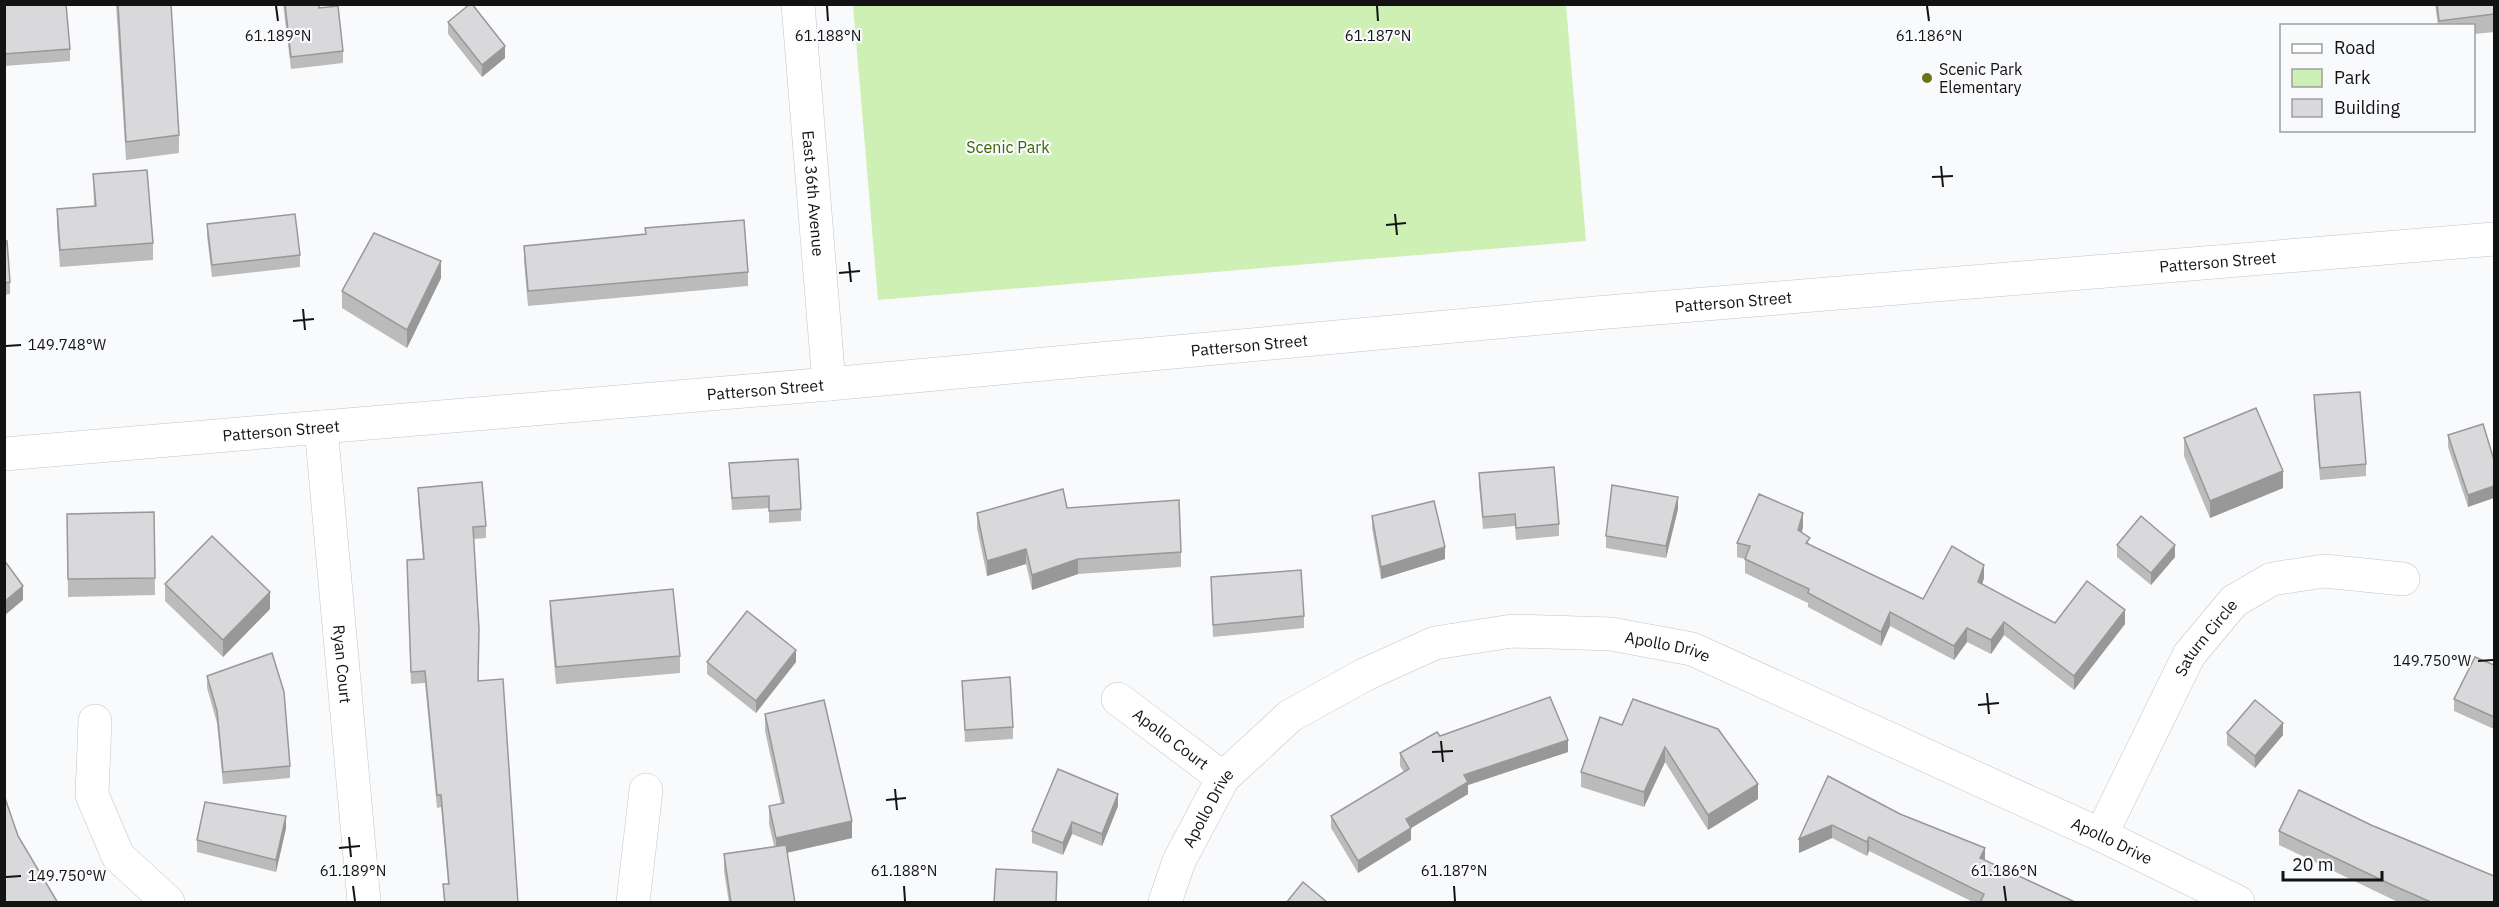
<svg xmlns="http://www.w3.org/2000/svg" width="2499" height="907" viewBox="0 0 2499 907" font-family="'IBM Plex Sans',sans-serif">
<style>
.park{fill:#cef0b4}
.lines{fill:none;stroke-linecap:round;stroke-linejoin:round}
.minor-casing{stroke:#c4c4c7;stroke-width:34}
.tertiary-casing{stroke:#c4c4c7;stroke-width:34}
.minor{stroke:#fff;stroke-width:33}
.tertiary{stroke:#fff;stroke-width:33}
.wall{fill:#bbbbbc}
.shaded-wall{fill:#989899}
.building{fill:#d9d9db;stroke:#989899;stroke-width:1.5}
.ticks{fill:none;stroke:#131314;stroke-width:2}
.poi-dot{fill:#6a721a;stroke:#f9fafc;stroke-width:2}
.labels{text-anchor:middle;stroke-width:4.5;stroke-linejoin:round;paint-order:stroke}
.poi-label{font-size:16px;fill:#131314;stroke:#f9fafc;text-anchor:start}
.park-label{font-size:16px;fill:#3c6508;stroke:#f9fafc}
.street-label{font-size:16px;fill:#131314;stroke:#f9fafc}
.ticks-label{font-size:15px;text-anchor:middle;fill:#131314;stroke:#f9fafc;stroke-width:4.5;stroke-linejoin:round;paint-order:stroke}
</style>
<rect width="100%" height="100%" fill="#f9fafc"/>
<polygon class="park" points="853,5 1566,5 1586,241 878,300"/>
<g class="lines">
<g class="minor-casing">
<g id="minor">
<path id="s1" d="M 321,427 L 364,902"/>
<path id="s2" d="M 1118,699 L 1223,778"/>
<polyline points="95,721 92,795 118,856 168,902"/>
<path id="s3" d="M 2101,835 L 2189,655 L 2234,601 L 2272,579 L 2324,571 L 2403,579"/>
<polyline points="633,902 646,790"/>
<path id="s4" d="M 1165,902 L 1179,861 L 1223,778 L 1290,716 L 1364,675 L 1435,643 L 1512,631 L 1611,634 L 1692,649 L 2101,835 L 2238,902"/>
</g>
</g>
<g class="tertiary-casing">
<g id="tertiary">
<path id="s5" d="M 798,4 L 829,384"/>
<path id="s6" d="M 4,454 L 829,384 L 1596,313 L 2494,239"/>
</g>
</g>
<use href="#minor" class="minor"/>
<use href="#tertiary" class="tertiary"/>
</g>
<g class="wall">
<polygon points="4,4 70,49 70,61 4,66"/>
<polygon points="116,4 171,4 179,135 179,153 126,160"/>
<polygon points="283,4 319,4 319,8 343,51 343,63 291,69"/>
<polygon points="2435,4 2494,4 2494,32 2474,34 2474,26 2438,26"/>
<polygon points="448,22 505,58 482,77 448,34"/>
<polygon points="93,174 153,243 153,260 60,267 57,226 57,209 94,206"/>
<polygon points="207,224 300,255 300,267 212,277 207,236"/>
<polygon points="645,228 748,272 748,286 528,306 524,261 524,246 645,234"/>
<polygon points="4,241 10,282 10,294 4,295"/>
<polygon points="441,278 407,348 342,308 342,291"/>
<polygon points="2314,395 2366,464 2366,476 2320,480 2314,407"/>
<polygon points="2483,424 2468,507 2448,447 2448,435"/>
<polygon points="2184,438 2283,488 2210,518 2184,456"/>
<polygon points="729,463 801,509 801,521 769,523 769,508 732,510"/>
<polygon points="1479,473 1559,524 1559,536 1516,540 1515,526 1483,529 1479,485"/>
<polygon points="418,488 486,526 486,538 474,539 479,681 518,903 444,903 443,884 448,884 441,807 437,808 425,683 411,684 407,572 423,559 418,500"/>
<polygon points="1067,508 1181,552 1181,567 1078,574 1032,590 1026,564 987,576 977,528 977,513"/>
<polygon points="1678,509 1666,558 1606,548 1606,536"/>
<polygon points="154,512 155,595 68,597 67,514"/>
<polygon points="1372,516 1445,559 1381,579 1372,528"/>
<polygon points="1803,527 1802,532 1810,545 1923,599 1984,578 1982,585 2055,623 2125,624 2074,690 2004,635 1991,654 1967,642 1954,660 1890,626 1881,646 1808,607 1808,603 1745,573 1745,559 1737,557 1737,543"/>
<polygon points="2117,545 2175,557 2151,585 2117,557"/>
<polygon points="1211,577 1304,616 1304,628 1213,637"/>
<polygon points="165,584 270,609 223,657 165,601"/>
<polygon points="550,601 680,656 680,673 556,684 550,618"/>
<polygon points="707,662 796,662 756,713 707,674"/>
<polygon points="2494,665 2494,729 2454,711 2454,699"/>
<polygon points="207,676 290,766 290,778 223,784 217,723 207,688"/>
<polygon points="962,681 1013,727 1013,739 965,742"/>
<polygon points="1633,699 1758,799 1708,830 1665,762 1644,807 1581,787 1581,772 1622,725"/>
<polygon points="765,714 852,838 787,853 795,903 729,903 724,871 724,854 774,846 769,824 769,806 781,804 765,731"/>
<polygon points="2227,733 2283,735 2255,768 2227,745"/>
<polygon points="1440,736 1568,752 1468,785 1468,794 1411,828 1411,840 1358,873 1331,828 1331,816 1404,772 1400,766 1400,753"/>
<polygon points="1828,776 1985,860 2077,903 1975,903 1869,851 1867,856 1832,838 1799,853"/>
<polygon points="1118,806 1102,846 1072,834 1063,855 1032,843 1032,831"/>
<polygon points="2371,825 2494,903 2400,903 2279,845 2279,831"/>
<polygon points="286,828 276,872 197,852 197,840"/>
</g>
<g class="shaded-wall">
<polygon points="505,46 505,58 482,77 482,65"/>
<polygon points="441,261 441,278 407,348 407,330"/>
<polygon points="2283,471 2283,488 2210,518 2210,501"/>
<polygon points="2494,486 2494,498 2468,507 2468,495"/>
<polygon points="1678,497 1678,509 1666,558 1666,546"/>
<polygon points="1803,513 1803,527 1798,543 1798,530"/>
<polygon points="2175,545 2175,557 2151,585 2151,573"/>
<polygon points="1445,547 1445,559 1381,579 1381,567"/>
<polygon points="1026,549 1026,564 987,576 987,561"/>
<polygon points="1078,559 1078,574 1032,590 1032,575"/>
<polygon points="1984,565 1984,578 1978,596 1978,582"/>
<polygon points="23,586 23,600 4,616 4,602"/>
<polygon points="270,592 270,609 223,657 223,640"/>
<polygon points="2125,610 2125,624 2074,690 2074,676"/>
<polygon points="1890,612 1890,626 1881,646 1881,632"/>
<polygon points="2004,622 2004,635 1991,654 1991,640"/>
<polygon points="1967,628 1967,642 1954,660 1954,646"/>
<polygon points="796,650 796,662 756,713 756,701"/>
<polygon points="2283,723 2283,735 2255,768 2255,756"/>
<polygon points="1568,740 1568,752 1468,785 1468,794 1406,831 1406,819 1464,775"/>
<polygon points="1665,747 1665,762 1644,807 1644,792"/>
<polygon points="1758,784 1758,799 1708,830 1708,815"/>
<polygon points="1118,794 1118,806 1102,846 1102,834"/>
<polygon points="286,816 286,828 276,872 276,860"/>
<polygon points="852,821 852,838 776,855 776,838"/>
<polygon points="1072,822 1072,834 1063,855 1063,843"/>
<polygon points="1832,825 1832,838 1799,853 1799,839"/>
<polygon points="1411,828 1411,840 1358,873 1358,861"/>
<polygon points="1869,837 1869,851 1867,856 1867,842"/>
<polygon points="1985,848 1985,861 1980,858"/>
</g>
<g class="building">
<polygon points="4,4 66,4 70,49 4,54"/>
<polygon points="118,4 171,4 179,135 126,142"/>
<polygon points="285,4 319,4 319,8 338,6 343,51 291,57"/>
<polygon points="470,4 472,4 505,46 482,65 448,22"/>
<polygon points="2437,4 2494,4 2494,14 2439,21"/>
<polygon points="147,170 153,243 60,250 57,209 96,206 93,174"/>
<polygon points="295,214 300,255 212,265 207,224"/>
<polygon points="744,220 748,272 528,291 524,246 646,234 645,228"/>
<polygon points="374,233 441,261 407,330 342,291"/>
<polygon points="4,241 7,241 10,282 4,283"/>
<polygon points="2360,392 2366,464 2320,468 2314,395"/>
<polygon points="2256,408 2283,471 2210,501 2184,438"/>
<polygon points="2483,424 2494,460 2494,486 2468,495 2448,435"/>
<polygon points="798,459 801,509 769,511 769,496 732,498 729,463"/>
<polygon points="1554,467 1559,524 1516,528 1515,514 1483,517 1479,473"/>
<polygon points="482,482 486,526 473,527 479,629 478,681 503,679 518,903 445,903 443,884 449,884 441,795 437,795 425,671 411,672 407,560 424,559 418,488"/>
<polygon points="1612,485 1678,497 1666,546 1606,536"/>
<polygon points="1063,489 1067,508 1179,500 1181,552 1078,559 1032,575 1026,549 987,561 977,513"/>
<polygon points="1759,494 1803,513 1798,530 1810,538 1806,543 1923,599 1952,546 1984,565 1978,582 2055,623 2087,581 2125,610 2074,676 2004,622 1991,640 1967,628 1954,646 1890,612 1881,632 1808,593 1809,589 1745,559 1750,546 1737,543"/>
<polygon points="1434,501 1445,547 1381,567 1372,516"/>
<polygon points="154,512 155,578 68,579 67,514"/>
<polygon points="2141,516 2175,545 2151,573 2117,545"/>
<polygon points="212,536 270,592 223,640 165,584"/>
<polygon points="4,560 23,586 4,602"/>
<polygon points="1301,570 1304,616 1213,625 1211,577"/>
<polygon points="673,589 680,656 556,667 550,601"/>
<polygon points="747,611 796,650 756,701 707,662"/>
<polygon points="272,653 284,692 290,766 223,772 217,711 207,676"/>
<polygon points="2475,657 2494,665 2494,717 2454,699"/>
<polygon points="1010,677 1013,727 965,730 962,681"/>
<polygon points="1550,697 1568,740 1464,775 1468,782 1406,819 1411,828 1358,861 1331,816 1409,769 1400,753 1437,732 1440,736"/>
<polygon points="1633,699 1718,729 1758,784 1708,815 1665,747 1644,792 1581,772 1600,717 1622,725"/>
<polygon points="824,700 852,821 776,838 769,806 784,803 765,714"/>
<polygon points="2255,700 2283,723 2255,756 2227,733"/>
<polygon points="1058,769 1118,794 1102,834 1072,822 1063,843 1032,831"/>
<polygon points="1828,776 1900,814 1985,848 1980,858 2077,903 1980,903 1984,894 1869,837 1867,842 1832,825 1799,839"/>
<polygon points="2299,790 2371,825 2494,876 2494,903 2433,903 2392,885 2279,831"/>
<polygon points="4,795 18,836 58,903 4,903"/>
<polygon points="205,802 286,816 276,860 197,840"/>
<polygon points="786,845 795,903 731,903 724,854"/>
<polygon points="996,869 1057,872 1056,903 994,903"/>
<polygon points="1303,882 1328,903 1286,903"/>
</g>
<path class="ticks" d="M 276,6 L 278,21M 827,6 L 828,21M 1377,6 L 1378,21M 1927,6 L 1929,21M 1941,166 L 1943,187M 1932,177 L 1953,176M 1395,214 L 1397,235M 1386,225 L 1406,223M 849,262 L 851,282M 839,273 L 860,271M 303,309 L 305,330M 293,321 L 314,319M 6,346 L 21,345M 2478,661 L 2493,660M 1987,693 L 1989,714M 1978,705 L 1999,703M 1441,741 L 1443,762M 1432,752 L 1453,751M 895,789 L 897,810M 886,800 L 906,798M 349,837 L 351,857M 339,848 L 360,846M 6,877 L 21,876M 353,886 L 355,901M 904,886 L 905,901M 1454,886 L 1455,901M 2004,886 L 2006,901"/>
<circle class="poi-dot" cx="1927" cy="78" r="6"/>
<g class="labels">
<g class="poi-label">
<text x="1939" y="75">Scenic Park<tspan x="1939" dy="18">Elementary</tspan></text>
</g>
<g class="park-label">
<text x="1008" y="153">Scenic Park</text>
</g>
<g class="street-label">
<text dy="6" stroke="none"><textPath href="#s5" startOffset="190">East 36th Avenue</textPath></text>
<text dy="6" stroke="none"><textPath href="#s6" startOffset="2222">Patterson Street</textPath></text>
<text dy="6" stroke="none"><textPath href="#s6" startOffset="1736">Patterson Street</textPath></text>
<text dy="6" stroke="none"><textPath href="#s6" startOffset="1250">Patterson Street</textPath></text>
<text dy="6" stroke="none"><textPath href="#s6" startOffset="764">Patterson Street</textPath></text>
<text dy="6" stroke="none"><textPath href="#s6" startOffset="278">Patterson Street</textPath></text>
<text dy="6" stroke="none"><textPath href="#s3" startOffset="224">Saturn Circle</textPath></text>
<text dy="6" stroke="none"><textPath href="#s4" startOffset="626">Apollo Drive</textPath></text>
<text dy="6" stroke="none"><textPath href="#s1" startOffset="238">Ryan Court</textPath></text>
<text dy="6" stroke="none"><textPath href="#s2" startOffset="66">Apollo Court</textPath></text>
<text dy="6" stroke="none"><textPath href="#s4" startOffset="104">Apollo Drive</textPath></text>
<text dy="6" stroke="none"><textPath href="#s4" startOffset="1112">Apollo Drive</textPath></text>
</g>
</g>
<g class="ticks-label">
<text x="278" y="41">61.189°N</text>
<text x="828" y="41">61.188°N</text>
<text x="1378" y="41">61.187°N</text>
<text x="1929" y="41">61.186°N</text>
<text x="67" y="350">149.748°W</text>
<text x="2432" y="666">149.750°W</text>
<text x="353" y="876">61.189°N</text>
<text x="904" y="876">61.188°N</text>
<text x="1454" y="876">61.187°N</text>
<text x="2004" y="876">61.186°N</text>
<text x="67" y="881">149.750°W</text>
</g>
<rect width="2499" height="907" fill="none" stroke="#131314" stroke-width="12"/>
<rect x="2280" y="24" width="195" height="108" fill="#f9fafc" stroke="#9d9e9f" stroke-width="1.5"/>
<rect x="2292" y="44" width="30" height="9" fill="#ffffff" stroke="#9d9e9f" stroke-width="1.5"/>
<text x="2334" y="54" font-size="18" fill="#131314">Road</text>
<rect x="2292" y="69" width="30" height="18" fill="#cef0b4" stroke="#9d9e9f" stroke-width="1.5"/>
<text x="2334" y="84" font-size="18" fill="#131314">Park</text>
<rect x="2292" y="99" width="30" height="18" fill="#d9d9db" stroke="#9d9e9f" stroke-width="1.5"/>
<text x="2334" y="114" font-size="18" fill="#131314">Building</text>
<path d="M2283 871v9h99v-9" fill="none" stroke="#131314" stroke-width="3"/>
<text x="2292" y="871" font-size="18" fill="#131314" stroke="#f9fafc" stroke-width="4.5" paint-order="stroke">20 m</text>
</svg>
